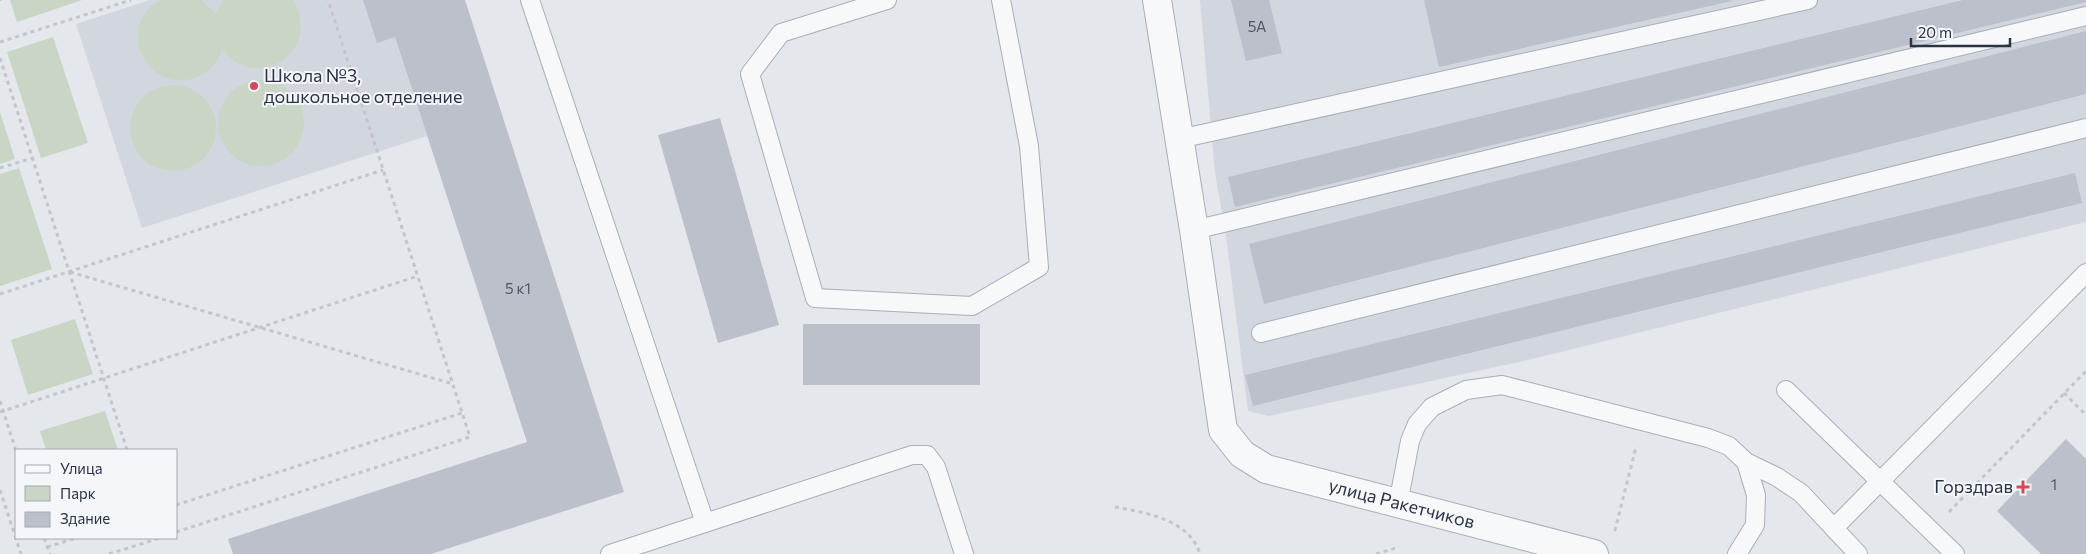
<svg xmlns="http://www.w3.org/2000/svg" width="2086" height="554" viewBox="0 0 2086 554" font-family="Commissioner,sans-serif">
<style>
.built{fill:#d2d6de}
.green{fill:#c9d6c5}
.building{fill:#bbc0ca}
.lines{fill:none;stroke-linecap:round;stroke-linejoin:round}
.lane-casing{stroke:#a9aeb7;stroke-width:20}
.street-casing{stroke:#a9aeb7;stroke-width:30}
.path{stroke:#c2c5cb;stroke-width:3;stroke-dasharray:4 4;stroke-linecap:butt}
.lane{stroke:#f7f8fa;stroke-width:18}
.street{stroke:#f7f8fa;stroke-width:28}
.poi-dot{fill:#d1495b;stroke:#f4f6f9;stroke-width:2}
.labels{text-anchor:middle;stroke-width:4;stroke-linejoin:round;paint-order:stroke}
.number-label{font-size:15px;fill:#4f5766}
.poi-label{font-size:18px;fill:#2b3445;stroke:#f4f6f9;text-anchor:start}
.street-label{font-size:18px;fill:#2b3445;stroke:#f4f6f9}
</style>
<rect width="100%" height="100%" fill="#e4e7ec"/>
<g class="built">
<polygon points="150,0 465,0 469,14 395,37 427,136 142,228 76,24"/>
<polygon points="1200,0 2086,0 2086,222 1528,360 1269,416 1248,411 1226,235 1215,173"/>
</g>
<g class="green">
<polygon points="10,0 82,0 17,22"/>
<path d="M 161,0 L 201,0 L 216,14 L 223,0 L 293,0 C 324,55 252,94 222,48 C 219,61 210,72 198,77 C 146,97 114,24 161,0 Z"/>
<polygon points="53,37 88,143 41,158 7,52"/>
<circle cx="261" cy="123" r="43"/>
<circle cx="173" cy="128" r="43"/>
<polygon points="0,112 15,159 0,164"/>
<polygon points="19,168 52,269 0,286 0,174"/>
<polygon points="75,319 93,374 28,395 11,340"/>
<polygon points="105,411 118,450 46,450 40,431"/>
</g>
<g class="building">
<polygon points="363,0 465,0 624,492 431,554 233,554 228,539 527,442 395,37 377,43"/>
<polygon points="1231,0 1269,0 1282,53 1246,61"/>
<polygon points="1424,0 1731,0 1732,1 1439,67"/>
<polygon points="1963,0 2086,0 2086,2 1235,207 1228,177"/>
<polygon points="2086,31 2086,94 1264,304 1249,244"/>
<polygon points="720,118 779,325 718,343 658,135"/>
<polygon points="2075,173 2082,203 1253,406 1245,375"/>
<rect x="803" y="324" width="177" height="61"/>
<polygon points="2066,439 2086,459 2086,554 2041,554 1997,511"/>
</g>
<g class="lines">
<g class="lane-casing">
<g id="lane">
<polyline points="530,0 705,523 610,554"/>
<polyline points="887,0 781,33 750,74 815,298 972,306 1039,267 1029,146 1001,0"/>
<polyline points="1179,139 1808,0"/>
<polyline points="1194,230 2086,16"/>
<polyline points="1261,333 2086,128"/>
<polyline points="1786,390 1955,554"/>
<polyline points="1746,462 1777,477 1801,493 1858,554"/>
<polyline points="1398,504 1410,441 1417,424 1432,407 1466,390 1502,385 1708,438 1729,446 1746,462 1756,495 1755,525 1737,554"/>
<polyline points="705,523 912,455 927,455 936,467 964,554"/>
<polyline points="1834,528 2086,273"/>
</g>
</g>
<g class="street-casing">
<g id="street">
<path id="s1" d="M 1157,0 L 1194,230 L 1223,430 L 1242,454 L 1266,469 L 1594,554"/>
</g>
</g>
<g class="path">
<polyline points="0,1 0,0"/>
<polyline points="0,42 131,0"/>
<polyline points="0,58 127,450"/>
<polyline points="0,168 33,158"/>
<polyline points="70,272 453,384"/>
<polyline points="0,294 383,170"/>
<polyline points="2064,393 2086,415"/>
<polyline points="0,401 16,451"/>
<polyline points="0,412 418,276"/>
<polyline points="0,490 21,554"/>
<polyline points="176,505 462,413"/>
<path d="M 1115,507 C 1146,513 1189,519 1200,554"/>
<polyline points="1949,512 2086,371"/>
<polyline points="1614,530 1615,530 1635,451 1639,447"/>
<polyline points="176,532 470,437 328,0"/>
<polyline points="44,538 50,554"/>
<polyline points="47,547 76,538"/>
<polyline points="109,554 160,538"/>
<polyline points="1376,554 1399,547"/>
</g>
<use href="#lane" class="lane"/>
<use href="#street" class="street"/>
</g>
<g class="poi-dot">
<circle cx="254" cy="86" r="5"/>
<path d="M2020.5 479.5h5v5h5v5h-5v5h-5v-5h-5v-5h5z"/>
</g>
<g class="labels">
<g class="number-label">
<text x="1257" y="32">5А</text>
<text x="518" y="294">5 к1</text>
<text x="2054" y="490">1</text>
</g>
<g class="poi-label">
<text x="264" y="82">Школа №3,<tspan x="264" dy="21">дошкольное отделение</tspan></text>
<text x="2013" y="493" text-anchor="end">Горздрав</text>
</g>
<g class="street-label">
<text dy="6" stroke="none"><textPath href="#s1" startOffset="634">улица Ракетчиков</textPath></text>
</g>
</g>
<rect x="15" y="449" width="162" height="90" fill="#f4f6f9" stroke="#a4a8b1"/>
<rect x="25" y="465" width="25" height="8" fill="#f7f8fa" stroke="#a4a8b1"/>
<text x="60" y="474" font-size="15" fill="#2b3445">Улица</text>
<rect x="25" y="486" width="25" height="15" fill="#c9d6c5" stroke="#a4a8b1"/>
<text x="60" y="499" font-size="15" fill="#2b3445">Парк</text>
<rect x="25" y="512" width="25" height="15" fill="#bbc0ca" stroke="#a4a8b1"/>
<text x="60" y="524" font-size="15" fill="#2b3445">Здание</text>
<path d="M1911 38v8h99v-8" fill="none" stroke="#2b3445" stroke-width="2.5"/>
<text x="1918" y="38" font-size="15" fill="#2b3445" stroke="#f4f6f9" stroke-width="4" paint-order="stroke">20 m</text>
</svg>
